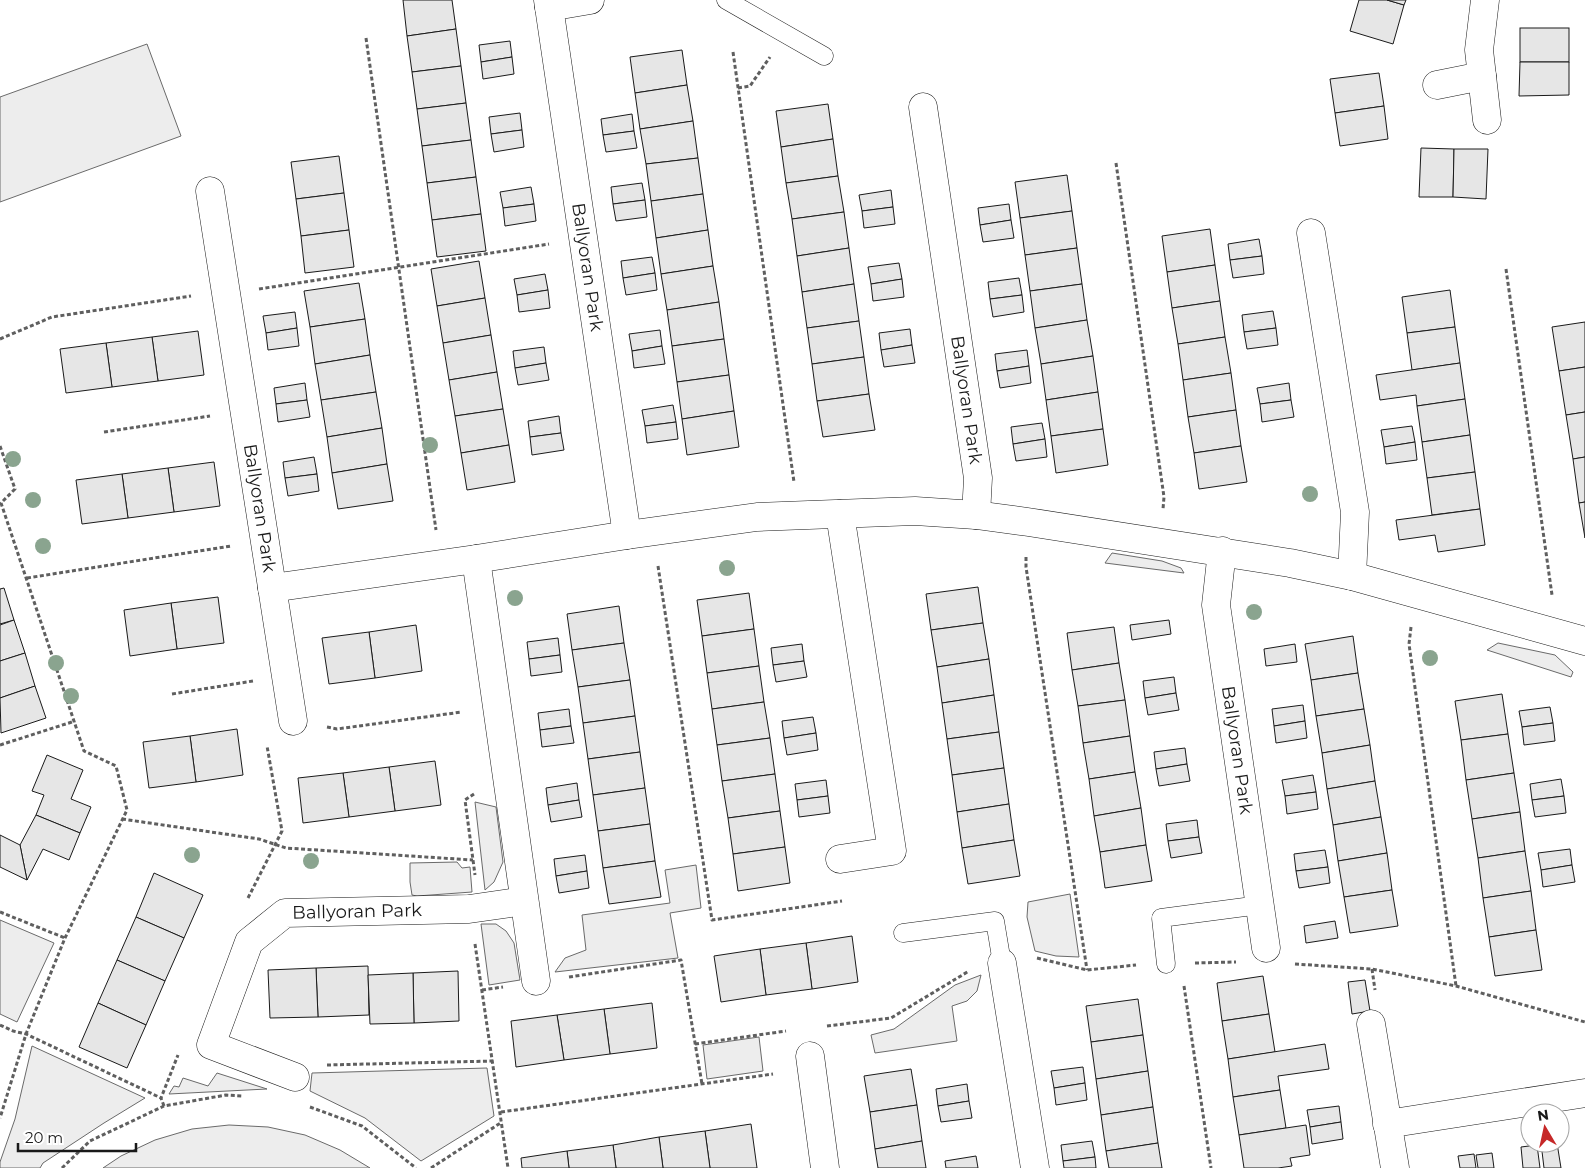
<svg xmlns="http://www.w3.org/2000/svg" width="1585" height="1168" viewBox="0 0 1585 1168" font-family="Montserrat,sans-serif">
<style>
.built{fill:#ededed;stroke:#6a6a6a}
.building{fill:#e6e6e6;stroke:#1a1a1a}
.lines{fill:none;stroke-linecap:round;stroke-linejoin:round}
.service-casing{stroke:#1a1a1a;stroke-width:19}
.minor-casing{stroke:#1a1a1a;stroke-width:29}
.path{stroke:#5f5f5f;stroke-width:3;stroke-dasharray:4 2.5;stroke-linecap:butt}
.service{stroke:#fff;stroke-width:18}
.minor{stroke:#fff;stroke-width:28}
.tree{fill:#8aa48f}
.labels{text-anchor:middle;stroke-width:4;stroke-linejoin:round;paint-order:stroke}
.street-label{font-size:18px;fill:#1a1a1a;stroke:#fff}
</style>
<rect width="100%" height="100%" fill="#fff"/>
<g class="built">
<polygon points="147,44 181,136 0,202 0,97"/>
<polygon points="1112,553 1162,561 1181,568 1184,573 1105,563"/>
<polygon points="1498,643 1555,655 1573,672 1571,677 1487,650"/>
<polygon points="475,802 496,807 503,862 494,882 485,890"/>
<polygon points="457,862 462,868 470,867 472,892 417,896 412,895 410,882 410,863"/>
<polygon points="696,865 701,908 670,913 678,958 555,972 565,958 586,950 582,915 670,903 665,870"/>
<polygon points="1070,894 1079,957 1056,956 1035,951 1027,917 1028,902"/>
<polygon points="0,920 54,943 17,1022 0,1014"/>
<polygon points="481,924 496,924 506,931 514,943 520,980 489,985"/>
<polygon points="981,975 977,991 967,1001 952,1006 957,1041 875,1053 871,1035 894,1029 955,985"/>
<polygon points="759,1037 763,1071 707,1079 703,1045"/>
<polygon points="32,1046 145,1098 104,1123 43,1163 40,1168 0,1168 0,1162 15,1119"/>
<polygon points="487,1068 494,1116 421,1161 365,1118 310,1091 312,1073"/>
<polygon points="217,1073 267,1089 169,1094 174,1086 179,1087 183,1078 208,1086"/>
<polygon points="229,1125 268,1127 305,1135 340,1150 370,1168 103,1168 121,1156 155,1140 192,1129"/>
</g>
<g class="building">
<polygon points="403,0 452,0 456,29 407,36"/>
<polygon points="1359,0 1387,0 1404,5 1393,44 1350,31"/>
<polygon points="1387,0 1406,0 1404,5"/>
<rect x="1520" y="28" width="49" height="34"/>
<polygon points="456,29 461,66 412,72 407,36"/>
<polygon points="510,41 512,57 481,62 479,45"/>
<polygon points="682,50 687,85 635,93 630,57"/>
<polygon points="512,57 514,74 483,79 481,62"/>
<polygon points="1520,62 1569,62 1569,95 1519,96"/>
<polygon points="461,66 466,103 417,109 412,72"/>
<polygon points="1379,73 1384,106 1335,113 1330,79"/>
<polygon points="687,85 693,121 640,129 635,93"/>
<polygon points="466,103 471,140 422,146 417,109"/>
<polygon points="828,104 833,139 781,147 776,111"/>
<polygon points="1384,106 1388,139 1340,146 1335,113"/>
<polygon points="520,113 522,130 491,134 489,117"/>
<polygon points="632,114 634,131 603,135 601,119"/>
<polygon points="693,121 698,158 646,164 640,129"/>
<polygon points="522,130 524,147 494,152 491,134"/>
<polygon points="634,131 637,148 606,152 603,135"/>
<polygon points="833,139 838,176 786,183 781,147"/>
<polygon points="471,140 476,177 427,183 422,146"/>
<polygon points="1421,148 1454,149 1453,197 1419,197"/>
<polygon points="1454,149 1488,149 1486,199 1453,197"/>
<polygon points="339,156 344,193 296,199 291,162"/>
<polygon points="698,158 703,194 651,201 646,164"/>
<polygon points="1067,175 1072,211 1020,218 1015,182"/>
<polygon points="838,176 844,212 792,219 786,183"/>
<polygon points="476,177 481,214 432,220 427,183"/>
<polygon points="642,183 645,200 613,204 611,187"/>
<polygon points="531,187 534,204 503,208 500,192"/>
<polygon points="891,190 893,207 862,211 859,195"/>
<polygon points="344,193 349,230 301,236 296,199"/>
<polygon points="703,194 708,230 656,238 651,201"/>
<polygon points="645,200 647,217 616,221 613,204"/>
<polygon points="534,204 536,221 505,226 503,208"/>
<polygon points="1009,204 1011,220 980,225 978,208"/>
<polygon points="893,207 895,224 864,228 862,211"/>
<polygon points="1072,211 1077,248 1025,255 1020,218"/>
<polygon points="844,212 849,248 797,256 792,219"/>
<polygon points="481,214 486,251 437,257 432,220"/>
<polygon points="1011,220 1014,238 983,242 980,225"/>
<polygon points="1210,229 1215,265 1167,272 1162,236"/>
<polygon points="349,230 354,267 305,273 301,236"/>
<polygon points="708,230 713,266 661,274 656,238"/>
<polygon points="1259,239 1262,256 1230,260 1228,244"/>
<polygon points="849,248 854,284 802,292 797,256"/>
<polygon points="1077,248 1082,284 1030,291 1025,255"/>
<polygon points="1262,256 1264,274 1233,278 1230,260"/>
<polygon points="652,257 655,273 623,278 621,261"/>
<polygon points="479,261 485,298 437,306 431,269"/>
<polygon points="899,263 902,279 871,284 868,267"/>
<polygon points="1215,265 1220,301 1172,308 1167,272"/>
<polygon points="713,266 719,302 667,310 661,274"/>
<polygon points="655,273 657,290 626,295 623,278"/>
<polygon points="545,274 548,290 517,295 514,279"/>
<polygon points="1019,278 1022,295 990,299 988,282"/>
<polygon points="902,279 904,297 873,301 871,284"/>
<polygon points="359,283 365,319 310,327 304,291"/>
<polygon points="854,284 859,321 807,328 802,292"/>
<polygon points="1082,284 1087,320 1035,328 1030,291"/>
<polygon points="548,290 550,308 519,312 517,295"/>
<polygon points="1450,290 1455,327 1407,333 1402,297"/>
<polygon points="1022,295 1024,312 993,317 990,299"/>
<polygon points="485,298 491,335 443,343 437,306"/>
<polygon points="1220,301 1225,337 1178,344 1172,308"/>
<polygon points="719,302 724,339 672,346 667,310"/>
<polygon points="1273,311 1276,328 1244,332 1242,315"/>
<polygon points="295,312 297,328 266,333 263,316"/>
<polygon points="365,319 370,355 315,364 310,327"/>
<polygon points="1087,320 1093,356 1041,364 1035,328"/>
<polygon points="859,321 864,357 812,364 807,328"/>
<polygon points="1585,322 1585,367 1559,371 1552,327"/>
<polygon points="1455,327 1460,363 1412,370 1407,333"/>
<polygon points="297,328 299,346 268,350 266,333"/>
<polygon points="1276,328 1278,345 1247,349 1244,332"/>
<polygon points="910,329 912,345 881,350 879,333"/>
<polygon points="660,330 662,346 632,351 629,334"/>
<polygon points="198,331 204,375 158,381 152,337"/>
<polygon points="491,335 497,372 449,380 443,343"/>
<polygon points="152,337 158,381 112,387 106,343"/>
<polygon points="1225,337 1231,373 1183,380 1178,344"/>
<polygon points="724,339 729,375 677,382 672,346"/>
<polygon points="106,343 112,387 66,393 60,349"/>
<polygon points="912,345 915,363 884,367 881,350"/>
<polygon points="662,346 665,364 634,368 632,351"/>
<polygon points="544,347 546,363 515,368 513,351"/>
<polygon points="1027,350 1029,366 997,371 995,354"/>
<polygon points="370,355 376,392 321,400 315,364"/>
<polygon points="1093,356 1098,392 1046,400 1041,364"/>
<polygon points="864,357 869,394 817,401 812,364"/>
<polygon points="546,363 549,380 518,385 515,368"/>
<polygon points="1460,363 1465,399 1417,406 1416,395 1380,400 1376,375"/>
<polygon points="1029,366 1031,383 1000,388 997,371"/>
<polygon points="1585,367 1585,412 1566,415 1559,371"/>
<polygon points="497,372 503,409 455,416 449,380"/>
<polygon points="1231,373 1236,410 1188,417 1183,380"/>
<polygon points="729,375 734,411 682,419 677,382"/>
<polygon points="305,383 307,400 276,404 274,388"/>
<polygon points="1289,383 1291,400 1260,404 1257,388"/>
<polygon points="376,392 382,428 327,437 321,400"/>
<polygon points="1098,392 1103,429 1051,436 1046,400"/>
<polygon points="869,394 875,430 823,437 817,401"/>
<polygon points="1465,399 1470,435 1422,442 1417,406"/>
<polygon points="307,400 310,417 278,422 276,404"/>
<polygon points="1291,400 1294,417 1262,422 1260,404"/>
<polygon points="673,405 676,422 645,426 642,410"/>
<polygon points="503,409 509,445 461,453 455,416"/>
<polygon points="1236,410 1241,446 1194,453 1188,417"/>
<polygon points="734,411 739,447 687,455 682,419"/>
<polygon points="1585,412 1585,457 1573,459 1566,415"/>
<polygon points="559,416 561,433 530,437 528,421"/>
<polygon points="676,422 678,439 647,443 645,426"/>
<polygon points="1042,423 1045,439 1013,444 1011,427"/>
<polygon points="1412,426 1415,442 1384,447 1381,430"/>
<polygon points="382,428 387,464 332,473 327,437"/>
<polygon points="1103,429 1108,465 1056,473 1051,436"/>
<polygon points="561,433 564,450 532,455 530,437"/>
<polygon points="1470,435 1475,472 1427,478 1422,442"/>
<polygon points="1045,439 1047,457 1016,461 1013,444"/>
<polygon points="1415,442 1417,460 1386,464 1384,447"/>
<polygon points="509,445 515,482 467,490 461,453"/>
<polygon points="1241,446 1247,482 1199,489 1194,453"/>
<polygon points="314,457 317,474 285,478 283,462"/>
<polygon points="1585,457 1585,502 1579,503 1573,459"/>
<polygon points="214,462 220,506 174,512 168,468"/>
<polygon points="387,464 393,501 338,509 332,473"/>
<polygon points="168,468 174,512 128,518 122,474"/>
<polygon points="1475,472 1480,509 1432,515 1427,478"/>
<polygon points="122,474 128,518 82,524 76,480"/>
<polygon points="317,474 319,491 288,496 285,478"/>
<polygon points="1585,502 1585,538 1579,503"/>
<polygon points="1480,509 1485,545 1438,552 1435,535 1399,540 1396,520"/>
<polygon points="978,587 983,623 931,630 926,594"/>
<polygon points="4,588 14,620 0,624 0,589"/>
<polygon points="749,593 754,629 702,636 697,600"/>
<polygon points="218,597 224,643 177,649 171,603"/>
<polygon points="171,603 177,649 130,656 124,610"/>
<polygon points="619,606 624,643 572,650 567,614"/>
<polygon points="14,620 25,653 0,661 0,625"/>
<polygon points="1169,620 1171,634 1132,640 1130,625"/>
<polygon points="983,623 989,659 937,667 931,630"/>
<polygon points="416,625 422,671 375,678 369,632"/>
<polygon points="1114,627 1119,663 1072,670 1067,633"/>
<polygon points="754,629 759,666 707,673 702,636"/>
<polygon points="369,632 375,678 329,684 322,638"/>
<polygon points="1353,636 1358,673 1311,680 1305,644"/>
<polygon points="558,638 560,655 529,659 527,642"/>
<polygon points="624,643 630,680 578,687 572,650"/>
<polygon points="802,644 804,661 773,665 771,648"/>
<polygon points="1295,644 1297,662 1266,666 1264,649"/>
<polygon points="25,653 35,686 0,698 0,661"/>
<polygon points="560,655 562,672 531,676 529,659"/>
<polygon points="989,659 994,695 942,703 937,667"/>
<polygon points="804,661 807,677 776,682 773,665"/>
<polygon points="1119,663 1125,700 1078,706 1072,670"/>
<polygon points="759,666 764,702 712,709 707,673"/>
<polygon points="1358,673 1364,709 1316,716 1311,680"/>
<polygon points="1174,677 1176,693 1145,698 1143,681"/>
<polygon points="630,680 635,716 583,723 578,687"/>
<polygon points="35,686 46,718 1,733 0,698"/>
<polygon points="1176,693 1179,710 1148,715 1145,698"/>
<polygon points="1502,694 1508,734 1461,740 1455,701"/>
<polygon points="994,695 999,732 947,739 942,703"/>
<polygon points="1125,700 1130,736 1083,743 1078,706"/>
<polygon points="764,702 770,738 717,745 712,709"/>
<polygon points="1303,705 1305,721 1274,726 1272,709"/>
<polygon points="1550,707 1553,723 1522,727 1519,711"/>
<polygon points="569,709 571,726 540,730 538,713"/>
<polygon points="1364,709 1370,745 1322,753 1316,716"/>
<polygon points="635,716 640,752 588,759 583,723"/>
<polygon points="813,717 816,733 784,738 782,721"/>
<polygon points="1305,721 1307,738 1276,743 1274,726"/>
<polygon points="1553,723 1555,741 1524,745 1522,727"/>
<polygon points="571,726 574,743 542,747 540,730"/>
<polygon points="237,729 243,775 196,782 190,736"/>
<polygon points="999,732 1004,768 952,775 947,739"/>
<polygon points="816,733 818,750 787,755 784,738"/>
<polygon points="1508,734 1514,773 1466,780 1461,740"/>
<polygon points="190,736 196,782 149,788 143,742"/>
<polygon points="1130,736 1135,772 1089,779 1083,743"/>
<polygon points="770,738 775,774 722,781 717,745"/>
<polygon points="1370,745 1375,781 1327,789 1322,753"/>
<polygon points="1185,748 1187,764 1156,769 1154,752"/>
<polygon points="640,752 645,788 593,795 588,759"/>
<polygon points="47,755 83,770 71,799 91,807 80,833 36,815 44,795 32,791"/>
<polygon points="435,761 441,805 395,811 389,767"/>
<polygon points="1187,764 1190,781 1159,786 1156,769"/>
<polygon points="389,767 395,811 349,817 343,773"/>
<polygon points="1004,768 1009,804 957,812 952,775"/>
<polygon points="1135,772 1141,808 1094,816 1089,779"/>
<polygon points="343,773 349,817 303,823 298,778"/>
<polygon points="1514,773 1520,812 1472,819 1466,780"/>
<polygon points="775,774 780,811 728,818 722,781"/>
<polygon points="1313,775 1316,792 1285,796 1282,780"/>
<polygon points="1561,779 1564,796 1532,800 1530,784"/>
<polygon points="826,780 828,796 797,800 795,784"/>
<polygon points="1375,781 1381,817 1333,825 1327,789"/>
<polygon points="577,783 579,800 548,805 546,788"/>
<polygon points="645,788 650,824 598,831 593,795"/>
<polygon points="1316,792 1318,809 1287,814 1285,796"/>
<polygon points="828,796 830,813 799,817 797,800"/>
<polygon points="1564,796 1566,813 1535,817 1532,800"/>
<polygon points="579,800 582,817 551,822 548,805"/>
<polygon points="1009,804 1014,840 962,848 957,812"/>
<polygon points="1141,808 1146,845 1100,852 1094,816"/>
<polygon points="780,811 785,847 733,854 728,818"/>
<polygon points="1520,812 1525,851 1478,858 1472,819"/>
<polygon points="36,815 80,833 69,860 43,849 27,880 20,845"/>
<polygon points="1381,817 1387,853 1338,861 1333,825"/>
<polygon points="1197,820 1199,837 1168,841 1166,824"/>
<polygon points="650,824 655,861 603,868 598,831"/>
<polygon points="0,835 20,845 27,880 0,867"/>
<polygon points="1199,837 1202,853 1171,858 1168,841"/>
<polygon points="1014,840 1020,876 968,884 962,848"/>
<polygon points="1146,845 1152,881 1105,888 1100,852"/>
<polygon points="785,847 790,883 738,891 733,854"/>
<polygon points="1570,849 1572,865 1541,870 1538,853"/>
<polygon points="1325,850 1328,867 1296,871 1294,854"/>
<polygon points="1525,851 1531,891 1483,898 1478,858"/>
<polygon points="1387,853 1392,890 1344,897 1338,861"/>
<polygon points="585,855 587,871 556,876 554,859"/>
<polygon points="655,861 661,897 609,904 603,868"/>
<polygon points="1572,865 1575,882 1543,887 1541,870"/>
<polygon points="1328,867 1330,883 1299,888 1296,871"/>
<polygon points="587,871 589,888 559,893 556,876"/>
<polygon points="154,873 203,895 184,938 136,917"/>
<polygon points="1392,890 1398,926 1350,933 1344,897"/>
<polygon points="1531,891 1536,930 1489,937 1483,898"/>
<polygon points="136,917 184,938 165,981 117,960"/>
<polygon points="1335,921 1338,938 1306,943 1304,926"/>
<polygon points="1536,930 1542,970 1495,976 1489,937"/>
<polygon points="852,936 858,982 812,989 806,943"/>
<polygon points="806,943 812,989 766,995 760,949"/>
<polygon points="760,949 766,995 721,1002 714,956"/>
<polygon points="117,960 165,981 146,1025 98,1003"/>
<polygon points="368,966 369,1015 318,1017 316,968"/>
<polygon points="316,968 318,1017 270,1018 268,970"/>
<polygon points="458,971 459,1021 414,1023 413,973"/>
<polygon points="413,973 414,1023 370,1024 368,975"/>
<polygon points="1263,976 1269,1014 1222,1021 1217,983"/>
<polygon points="1365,980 1370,1011 1352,1014 1348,982"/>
<polygon points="1138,999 1143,1035 1091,1042 1086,1006"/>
<polygon points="98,1003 146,1025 127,1068 79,1047"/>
<polygon points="652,1003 657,1048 610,1054 604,1009"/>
<polygon points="604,1009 610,1054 564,1060 557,1015"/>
<polygon points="1269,1014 1275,1052 1228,1059 1222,1021"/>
<polygon points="557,1015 564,1060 516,1067 511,1021"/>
<polygon points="1143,1035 1148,1071 1096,1079 1091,1042"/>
<polygon points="1325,1044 1329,1069 1278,1076 1280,1090 1233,1097 1228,1059"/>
<polygon points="1083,1067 1085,1083 1054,1088 1051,1071"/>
<polygon points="911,1069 917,1105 870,1112 864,1076"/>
<polygon points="1148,1071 1153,1107 1101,1115 1096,1079"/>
<polygon points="1085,1083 1087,1100 1056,1105 1054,1088"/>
<polygon points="967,1084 969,1101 938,1106 936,1089"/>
<polygon points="1280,1090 1286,1128 1239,1135 1233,1097"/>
<polygon points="969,1101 972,1118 941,1122 938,1106"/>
<polygon points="917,1105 922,1141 875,1149 870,1112"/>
<polygon points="1339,1106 1341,1122 1310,1127 1307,1110"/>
<polygon points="1153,1107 1158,1143 1106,1151 1101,1115"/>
<polygon points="1341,1122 1343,1139 1312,1144 1310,1127"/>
<polygon points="751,1124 757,1168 710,1168 705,1131"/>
<polygon points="1306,1125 1310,1155 1290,1158 1292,1166 1278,1168 1244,1168 1239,1135"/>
<polygon points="705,1131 710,1168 663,1168 659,1137"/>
<polygon points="659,1137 663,1168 616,1168 613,1145"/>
<polygon points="922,1141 926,1168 878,1168 875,1149"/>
<polygon points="1092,1141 1095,1157 1063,1161 1061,1145"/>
<polygon points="1158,1143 1162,1168 1109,1168 1106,1151"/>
<polygon points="1541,1143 1557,1143 1561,1168 1544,1168"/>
<polygon points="613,1145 616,1168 569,1168 567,1151"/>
<polygon points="1537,1145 1540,1168 1523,1168 1521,1147"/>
<polygon points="567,1151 569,1168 522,1168 521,1158"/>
<polygon points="1492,1153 1494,1168 1478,1168 1476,1155"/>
<polygon points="1474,1154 1476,1168 1460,1168 1458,1156"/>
<polygon points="976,1156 978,1168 946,1168 945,1161"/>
<polygon points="1095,1157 1096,1168 1064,1168 1063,1161"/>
</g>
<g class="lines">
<g class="service-casing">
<g id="service">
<polyline points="726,0 824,56"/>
<polyline points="903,933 995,921 1002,963"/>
<polyline points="1166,964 1161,918 1260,905"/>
</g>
</g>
<g class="minor-casing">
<g id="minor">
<path id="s1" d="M 548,0 L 627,535"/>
<polyline points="1485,0 1479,50 1487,120"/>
<polyline points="549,7 590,0"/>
<polyline points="1437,85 1482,76"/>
<path id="s2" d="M 923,107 L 978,478 L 976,515"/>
<path id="s3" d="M 210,191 L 293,721"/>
<polyline points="1311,233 1355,512 1352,576"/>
<path id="s4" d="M 1222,551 L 1216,605 L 1266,948"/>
<polyline points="476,559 536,981"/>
<polyline points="272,588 476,559 627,535 757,517 915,511 976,515 1028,522 1290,563 1352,576 1585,641"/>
<polyline points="840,859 892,851 840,514"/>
<polyline points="1002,963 1035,1168"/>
<polyline points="1371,1024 1395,1168"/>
<polyline points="810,1056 825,1168"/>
<path id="s5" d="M 295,1077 L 211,1045 L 249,942 L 285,913 L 469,909 L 524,901"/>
<polyline points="1387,1124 1585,1093"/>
</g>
</g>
<g class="path">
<polyline points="366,38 436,530"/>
<polyline points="733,52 794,482"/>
<polyline points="738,88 750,86 770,57"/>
<polyline points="1116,163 1164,497 1163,509"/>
<polyline points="1506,269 1552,595"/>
<polyline points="259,289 549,244"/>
<polyline points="0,339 52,317 191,296"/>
<polyline points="104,432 210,416"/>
<polyline points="0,446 15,489 1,503 84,751 116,766 127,810 65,938 26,1034 0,1118"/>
<polyline points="1026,557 1026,567 1087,970"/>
<polyline points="658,566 712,920 842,901"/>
<polyline points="27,578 231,546"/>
<polyline points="1411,627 1409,644 1456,986"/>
<polyline points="172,694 253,681"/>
<polyline points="327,727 337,729 462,712"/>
<polyline points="0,745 75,721"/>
<polyline points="474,794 465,800 475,875"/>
<polyline points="122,819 259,839 286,848 473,860"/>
<polyline points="248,898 282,831 267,746"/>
<polyline points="0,912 65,938"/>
<polyline points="475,944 508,1168"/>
<polyline points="1037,958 1087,970 1136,965"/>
<polyline points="1195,963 1236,962"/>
<polyline points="1295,964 1372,969 1456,986 1585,1022"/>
<polyline points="1372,969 1375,990"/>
<polyline points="569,977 681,960 702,1084"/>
<polyline points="1184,986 1211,1168"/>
<polyline points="482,990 503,987"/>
<polyline points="0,1025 13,1031 26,1034 161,1098"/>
<polyline points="827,1026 891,1018 969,971"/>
<polyline points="695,1044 786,1031"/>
<polyline points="327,1065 493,1061"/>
<polyline points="164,1106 161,1098 178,1055"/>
<polyline points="310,1107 362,1126 416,1168"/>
<polyline points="501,1112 773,1074"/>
<polyline points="62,1168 90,1141 164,1106 226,1095 242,1096"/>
<polyline points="431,1168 502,1122"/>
</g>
<use href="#service" class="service"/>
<use href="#minor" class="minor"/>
</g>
<g class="tree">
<circle cx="430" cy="445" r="8"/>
<circle cx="13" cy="459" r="8"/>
<circle cx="1310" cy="494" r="8"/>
<circle cx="33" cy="500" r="8"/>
<circle cx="43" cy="546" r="8"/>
<circle cx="727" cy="568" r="8"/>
<circle cx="515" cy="598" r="8"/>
<circle cx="1254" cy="612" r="8"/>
<circle cx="1430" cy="658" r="8"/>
<circle cx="56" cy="663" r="8"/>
<circle cx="71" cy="696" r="8"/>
<circle cx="192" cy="855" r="8"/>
<circle cx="311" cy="861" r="8"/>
</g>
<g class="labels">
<g class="street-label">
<text dy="6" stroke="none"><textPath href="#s1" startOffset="270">Ballyoran Park</textPath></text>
<text dy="6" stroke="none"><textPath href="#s2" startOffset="296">Ballyoran Park</textPath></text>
<text dy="6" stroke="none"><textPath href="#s3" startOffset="321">Ballyoran Park</textPath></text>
<text dy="6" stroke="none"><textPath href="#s4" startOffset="201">Ballyoran Park</textPath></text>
<text dy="6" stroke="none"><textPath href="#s5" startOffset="318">Ballyoran Park</textPath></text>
</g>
</g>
<g transform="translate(1545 1128) rotate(351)"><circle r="24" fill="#ffffff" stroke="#a3a3a3"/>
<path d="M0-4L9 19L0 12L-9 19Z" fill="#c62828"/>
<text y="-8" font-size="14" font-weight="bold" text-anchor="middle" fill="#1a1a1a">N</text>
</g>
<path d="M18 1143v8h118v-8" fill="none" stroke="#1a1a1a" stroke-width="2.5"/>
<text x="25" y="1143" font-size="15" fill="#1a1a1a" stroke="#ffffff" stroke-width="4" paint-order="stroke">20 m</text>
</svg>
